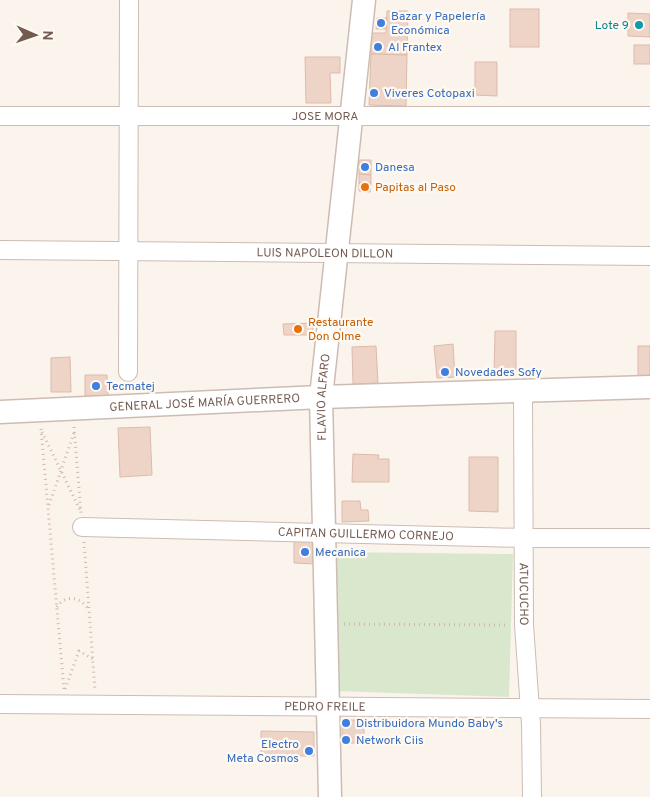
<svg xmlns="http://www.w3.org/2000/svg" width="650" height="797" viewBox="0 0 650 797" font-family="Overpass,sans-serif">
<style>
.green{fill:#d9e8cc}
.building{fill:#eed4c7;stroke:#debaa9}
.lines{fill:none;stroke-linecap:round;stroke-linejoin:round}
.minor-casing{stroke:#cdbcb3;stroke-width:20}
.tertiary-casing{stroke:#cdbcb3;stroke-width:25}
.path{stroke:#d3b7aa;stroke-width:3;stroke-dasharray:1 4;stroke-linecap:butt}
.minor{stroke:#fff;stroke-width:18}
.tertiary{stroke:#fff;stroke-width:22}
.shop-dot{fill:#3f7fe0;stroke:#fef9f3;stroke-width:2}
.culture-dot{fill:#0f9aa8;stroke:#fef9f3;stroke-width:2}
.food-dot{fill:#e8710a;stroke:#fef9f3;stroke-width:2}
.labels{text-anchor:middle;stroke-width:4.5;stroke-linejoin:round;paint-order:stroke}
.shop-label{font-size:12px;fill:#366cbe;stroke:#fef9f3;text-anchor:start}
.culture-label{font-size:12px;fill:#0d838f;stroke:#fef9f3;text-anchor:end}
.street-label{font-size:12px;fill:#745b51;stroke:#fef9f3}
.food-label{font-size:12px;fill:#c56008;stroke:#fef9f3;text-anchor:start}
</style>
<rect width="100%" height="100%" fill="#fbf4ed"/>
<polygon class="green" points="335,552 513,554 509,697 335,691"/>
<g class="building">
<rect x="510" y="9" width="29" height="38"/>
<polygon points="387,11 408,11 407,55 371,54 371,33 386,33"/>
<polygon points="628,13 650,14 650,37 628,36"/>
<polygon points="377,18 387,18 386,29 376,29"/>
<rect x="634" y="45" width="16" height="19"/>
<polygon points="371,54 407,55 406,106 369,105"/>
<polygon points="305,57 340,57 340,73 330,73 331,103 306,103"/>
<polygon points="475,62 497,62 497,96 475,95"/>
<polygon points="359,160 371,160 371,175 359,174"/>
<polygon points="359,174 371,175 371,183 359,183"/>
<polygon points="359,183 371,183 370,192 359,191"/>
<polygon points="313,323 313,335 284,335 283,324"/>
<polygon points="495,331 516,331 516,372 494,372"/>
<polygon points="453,344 455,377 437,378 434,346"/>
<polygon points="376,346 378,383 353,384 352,347"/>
<rect x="638" y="346" width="12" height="33"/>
<polygon points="70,357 71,392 51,392 51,358"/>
<polygon points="85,375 107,375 108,396 85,396"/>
<polygon points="150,427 152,475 120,477 118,428"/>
<polygon points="353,454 379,455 378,459 389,459 389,482 352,482"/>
<polygon points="469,457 498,457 498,512 469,511"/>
<polygon points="342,501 360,501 361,510 368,510 369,521 342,522"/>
<polygon points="294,541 316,541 316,564 294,563"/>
<rect x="342" y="720" width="22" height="23"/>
<polygon points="261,731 314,732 314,756 261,756"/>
</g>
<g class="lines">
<g class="minor-casing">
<g id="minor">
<path id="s1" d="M 0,116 L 650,116"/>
<path id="s2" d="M 0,250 L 650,256"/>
<polyline points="128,372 129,0"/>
<path id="s3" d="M 523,392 L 524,625 L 531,724 L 532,797"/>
<path id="s4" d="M 82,527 L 524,538 L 650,538"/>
<path id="s5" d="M 0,704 L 650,709"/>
</g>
</g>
<g class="tertiary-casing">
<g id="tertiary">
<path id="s6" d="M 0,412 L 321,397 L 650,387"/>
<path id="s7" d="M 330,797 L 321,397 L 364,0"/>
</g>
</g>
<g class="path">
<polyline points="74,427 81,513"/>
<polyline points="41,429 64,689"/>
<polyline points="42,432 80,510"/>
<polyline points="49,505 74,433"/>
<polyline points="84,542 95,690"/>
<path d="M 57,607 C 65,594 81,597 88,609"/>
<polyline points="344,624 508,625"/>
<polyline points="65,689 79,651 93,659"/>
</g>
<use href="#minor" class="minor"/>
<use href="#tertiary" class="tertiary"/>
</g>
<g class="shop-dot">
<circle cx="381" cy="23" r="5"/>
<circle cx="378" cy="47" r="5"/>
<circle cx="374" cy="93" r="5"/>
<circle cx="365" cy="167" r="5"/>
<circle cx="445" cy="372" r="5"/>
<circle cx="96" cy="386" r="5"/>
<circle cx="305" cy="552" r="5"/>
<circle cx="346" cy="723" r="5"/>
<circle cx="346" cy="740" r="5"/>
<circle cx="309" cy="751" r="5"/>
</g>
<circle class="culture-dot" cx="639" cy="25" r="5"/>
<g class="food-dot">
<circle cx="365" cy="187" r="5"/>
<circle cx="298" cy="329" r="5"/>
</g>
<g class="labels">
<g class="shop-label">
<text x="391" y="20">Bazar y Papelería<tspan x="391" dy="14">Económica</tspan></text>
<text x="388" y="51">Al Frantex</text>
<text x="384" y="97">Viveres Cotopaxi</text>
<text x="375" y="171">Danesa</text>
<text x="455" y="376">Novedades Sofy</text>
<text x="106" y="390">Tecmatej</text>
<text x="315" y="556">Mecanica</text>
<text x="356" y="727">Distribuidora Mundo Baby's</text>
<text x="356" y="744">Network Ciis</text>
<text x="299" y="748" text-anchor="end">Electro<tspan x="299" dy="14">Meta Cosmos</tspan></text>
</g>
<g class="culture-label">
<text x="629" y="29">Lote 9</text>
</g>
<g class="street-label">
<text dy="4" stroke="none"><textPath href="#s1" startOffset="325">JOSE MORA</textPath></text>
<text dy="4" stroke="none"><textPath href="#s2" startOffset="325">LUIS NAPOLEON DILLON</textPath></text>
<text dy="4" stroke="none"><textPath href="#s7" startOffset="400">FLAVIO ALFARO</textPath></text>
<text dy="4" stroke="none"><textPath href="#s6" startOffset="205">GENERAL JOSÉ MARÍA GUERRERO</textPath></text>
<text dy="4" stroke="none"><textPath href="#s4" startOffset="284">CAPITAN GUILLERMO CORNEJO</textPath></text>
<text dy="4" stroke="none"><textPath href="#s3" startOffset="202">ATUCUCHO</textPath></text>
<text dy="4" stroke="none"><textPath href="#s5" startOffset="325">PEDRO FREILE</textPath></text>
</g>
<g class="food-label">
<text x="375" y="191">Papitas al Paso</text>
<text x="308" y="326">Restaurante<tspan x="308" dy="14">Don Olme</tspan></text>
</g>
</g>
<g transform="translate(35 35) rotate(92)" stroke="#fef9f3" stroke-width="4" paint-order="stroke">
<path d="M0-4L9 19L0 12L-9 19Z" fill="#745b51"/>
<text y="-8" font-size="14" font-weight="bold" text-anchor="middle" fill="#745b51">N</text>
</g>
</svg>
